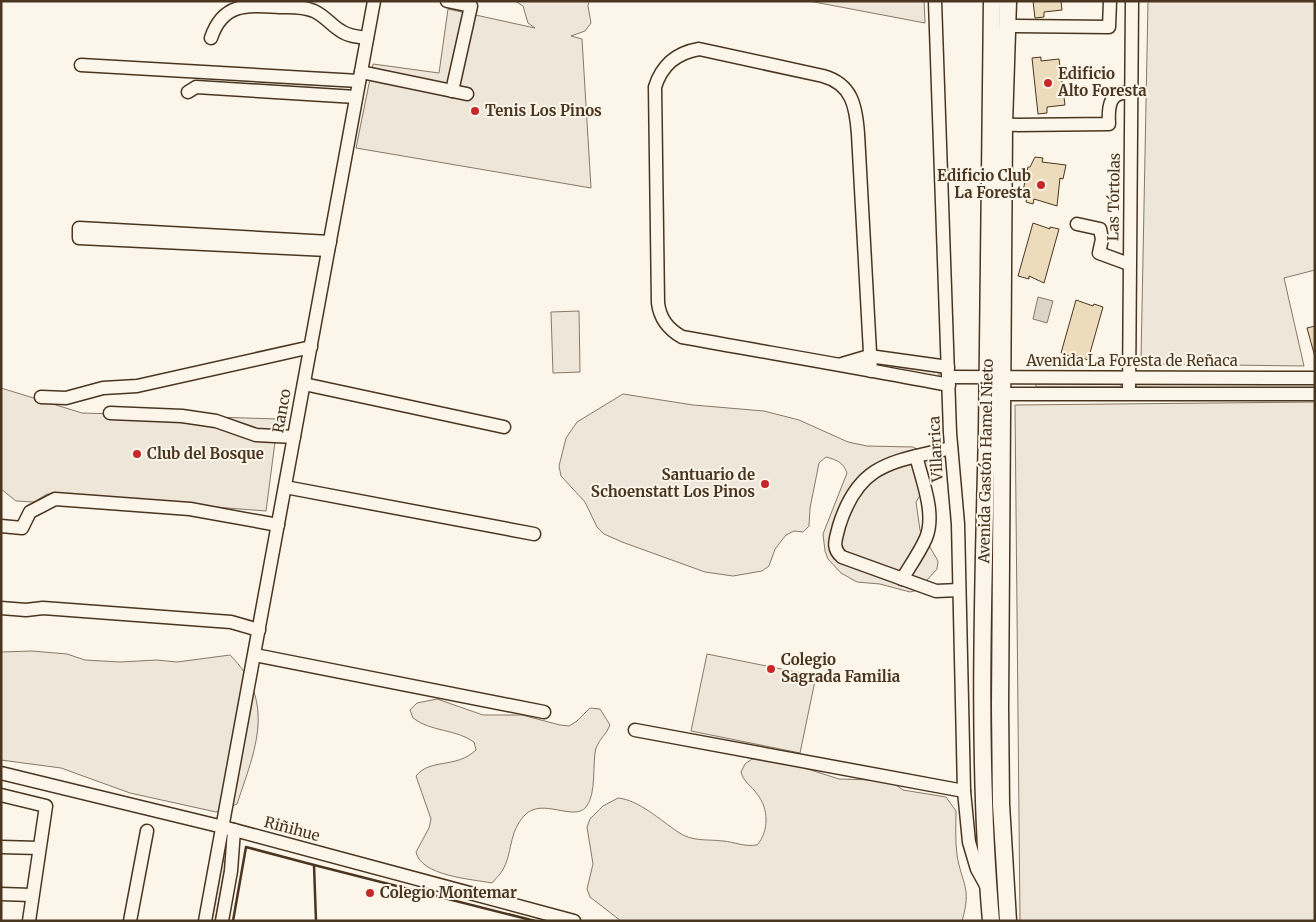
<svg xmlns="http://www.w3.org/2000/svg" width="1316" height="922" viewBox="0 0 1316 922" font-family="Merriweather,serif">
<style>
.green{fill:#ede6d9;stroke:#887966}
.water{fill:#dcd4c6;stroke:#887966}
.building{fill:#ecdcbc;stroke:#4a3520}
.lines{fill:none;stroke-linecap:round;stroke-linejoin:round}
.minor-casing{stroke:#4a3520;stroke-width:15}
.major-casing{stroke:#4a3520;stroke-width:19}
.minor{stroke:#fbf6e9;stroke-width:12}
.major{stroke:#fbf6e9;stroke-width:16}
.wall{stroke:#4a3520;stroke-width:2.5}
.poi-dot{fill:#c62828;stroke:#fbf6e9;stroke-width:2}
.labels{text-anchor:middle;stroke-width:4;stroke-linejoin:round;paint-order:stroke}
.poi-label{font-size:15px;font-weight:bold;fill:#4a3520;stroke:#fbf6e9;text-anchor:start}
.street-label{font-size:15px;fill:#4a3520;stroke:#fbf6e9}
</style>
<rect width="100%" height="100%" fill="#fbf6e9"/>
<g class="green">
<polygon points="515,1 589,1 588,6 591,23 585,31 571,36 582,39 591,188 356,148 373,64 439,73 448,9 535,28 528,23 523,6"/>
<polygon points="809,1 924,1 925,23"/>
<polygon points="1148,1 1315,1 1315,270 1284,278 1304,366 1146,364 1141,360"/>
<polygon points="579,311 580,372 553,373 551,312"/>
<polygon points="879,363 939,372 939,378 877,366"/>
<polygon points="1036,383 1120,383 1121,385 1120,387 1036,387"/>
<polygon points="1135,383 1315,383 1315,390 1136,387"/>
<polygon points="1,388 82,413 278,419 266,511 47,494 34,502 16,501 1,489"/>
<path d="M 623,394 L 693,405 L 764,411 L 799,420 L 848,442 L 867,446 L 913,447 L 930,456 L 934,463 L 934,472 L 916,502 L 920,530 L 938,561 L 937,569 L 918,590 L 910,592 L 880,584 L 857,582 L 841,573 L 828,559 L 825,551 L 823,534 L 847,473 C 843,462 837,460 826,457 L 819,463 L 810,508 L 809,526 L 803,532 L 794,531 L 786,535 L 775,549 L 769,566 L 762,571 L 733,576 L 705,572 L 622,542 L 604,534 L 597,527 L 585,502 L 561,476 L 559,466 L 566,438 L 577,422 Z"/>
<polygon points="1315,402 1315,921 1020,921 1015,405"/>
<polygon points="994,485 1003,921 996,921 989,786 991,571"/>
<path d="M 32,651 L 67,654 L 85,660 L 120,662 L 157,660 L 177,662 L 230,655 C 277,702 255,750 237,804 L 216,812 L 130,793 L 61,768 L 1,760 L 1,652 Z"/>
<polygon points="707,654 816,676 800,753 691,731"/>
<path d="M 437,699 L 483,715 L 522,715 L 560,725 L 569,726 L 577,721 L 590,708 L 600,709 L 610,725 C 607,734 599,739 596,748 C 592,762 597,794 586,807 C 574,822 542,797 525,815 C 508,832 513,854 502,871 C 500,875 495,879 492,883 C 471,879 421,876 416,852 L 429,828 L 431,819 L 416,776 C 430,758 456,769 476,750 L 474,742 C 456,729 431,732 413,718 L 410,710 L 417,703 Z"/>
<path d="M 752,759 L 795,765 L 839,779 L 876,780 L 896,785 L 903,790 L 946,797 L 956,811 C 956,826 955,840 957,855 C 962,885 972,887 962,921 L 621,921 L 590,897 L 587,889 L 593,864 L 587,827 L 590,819 L 603,806 L 618,798 C 639,800 660,820 678,832 C 692,842 707,839 723,841 C 735,842 744,847 757,845 C 769,832 769,808 757,794 C 751,785 744,783 741,772 L 745,764 Z"/>
<polygon points="222,861 226,861 215,921 212,921"/>
</g>
<polygon class="water" points="1038,297 1053,301 1047,323 1033,319"/>
<g class="building">
<polygon points="1033,1 1061,1 1062,10 1044,12 1044,17 1035,18"/>
<polygon points="1041,57 1041,61 1059,59 1065,105 1047,107 1047,113 1038,114 1032,58"/>
<polygon points="1035,157 1043,158 1042,162 1066,165 1063,179 1060,178 1057,206 1034,199 1033,204 1026,202 1027,198 1024,198 1025,192 1023,191 1028,167 1030,167"/>
<polygon points="1033,223 1050,229 1050,227 1059,229 1044,283 1029,276 1029,279 1018,276"/>
<polygon points="1076,300 1093,306 1094,304 1103,307 1088,360 1073,354 1072,357 1061,353"/>
<polygon points="1315,326 1315,357 1307,328"/>
</g>
<g class="lines">
<g class="minor-casing">
<g id="minor">
<polyline points="447,1 471,6 452,91"/>
<polyline points="935,1 950,433 958,524 964,791 969,842 977,869 988,889"/>
<polyline points="1007,26 1109,27 1110,1"/>
<path d="M 211,38 C 223,2 248,5 280,7 C 291,7 302,6 314,11 C 325,16 331,25 341,31 C 348,36 358,37 367,38"/>
<polyline points="81,65 359,81"/>
<polyline points="361,72 467,94"/>
<polyline points="188,92 196,87 356,97"/>
<path d="M 1004,125 L 1109,124 C 1108,108 1109,88 1132,94"/>
<polyline points="1077,224 1100,229 1102,239 1099,253 1129,264"/>
<polyline points="328,250 79,238 79,228 330,242"/>
<polyline points="842,364 869,356 948,367"/>
<path d="M 871,371 L 858,134 C 856,106 852,84 823,76 L 699,49 C 676,53 662,65 655,87 L 658,303 C 660,319 668,329 682,337 C 771,353 860,368 949,385"/>
<polyline points="949,377 1315,378"/>
<polyline points="304,384 504,427"/>
<polyline points="1129,393 1132,1"/>
<polyline points="995,394 1315,394"/>
<polyline points="41,397 66,398 103,388 137,386 311,347"/>
<polyline points="110,413 182,416 216,421 256,435 294,437"/>
<path d="M 951,448 C 893,462 859,462 839,526 C 836,539 831,548 842,557 L 936,591 L 959,590"/>
<polyline points="285,487 534,534"/>
<polyline points="1,526 22,528 30,512 55,499 190,509 278,525"/>
<path d="M 902,579 C 910,566 920,552 926,538 C 936,514 922,480 916,456"/>
<polyline points="1,608 26,610 43,608 231,622 259,630"/>
<polyline points="255,655 544,712"/>
<polyline points="635,730 964,791"/>
<polyline points="1,773 223,827 574,921"/>
<polyline points="1,795 46,806 29,921"/>
<polyline points="1,847 39,848"/>
<polyline points="1,894 31,895"/>
<polyline points="130,921 147,831"/>
<polyline points="205,921 374,1"/>
<polyline points="222,921 231,871 234,830"/>
</g>
</g>
<g class="major-casing">
<g id="major">
<path d="M 991,921 C 977,759 983,594 987,431 C 989,288 989,145 992,1"/>
<polyline points="1008,921 1001,804 1000,707 1004,125 1008,1"/>
</g>
</g>
<use href="#minor" class="minor"/>
<use href="#major" class="major"/>
<g class="wall">
<polyline points="233,921 246,847 314,865"/>
<polyline points="316,921 314,865 535,921"/>
</g>
</g>
<g class="poi-dot">
<circle cx="1048" cy="83" r="5"/>
<circle cx="475" cy="111" r="5"/>
<circle cx="1041" cy="185" r="5"/>
<circle cx="137" cy="454" r="5"/>
<circle cx="765" cy="484" r="5"/>
<circle cx="771" cy="669" r="5"/>
<circle cx="370" cy="893" r="5"/>
</g>
<g class="labels">
<g class="poi-label">
<text x="1058" y="79">Edificio<tspan x="1058" dy="17">Alto Foresta</tspan></text>
<text x="485" y="116">Tenis Los Pinos</text>
<text x="1031" y="181" text-anchor="end">Edificio Club<tspan x="1031" dy="17">La Foresta</tspan></text>
<text x="147" y="459">Club del Bosque</text>
<text x="755" y="480" text-anchor="end">Santuario de<tspan x="755" dy="17">Schoenstatt Los Pinos</tspan></text>
<text x="781" y="665">Colegio<tspan x="781" dy="17">Sagrada Familia</tspan></text>
<text x="380" y="898">Colegio Montemar</text>
</g>
<g class="street-label">
<text transform="translate(1114 197) rotate(-89)" y="5">Las Tórtolas</text>
<text x="1132" y="366">Avenida La Foresta de Reñaca</text>
<text transform="translate(282 411) rotate(-80)" y="5">Ranco</text>
<text transform="translate(936 449) rotate(-93)" y="5">Villarrica</text>
<text transform="translate(986 461) rotate(-89)" y="5">Avenida Gastón Hamel Nieto</text>
<text transform="translate(292 829) rotate(15)" y="5">Riñihue</text>
</g>
</g>
<rect width="1316" height="922" fill="none" stroke="#4a3520" stroke-width="5"/>
</svg>
